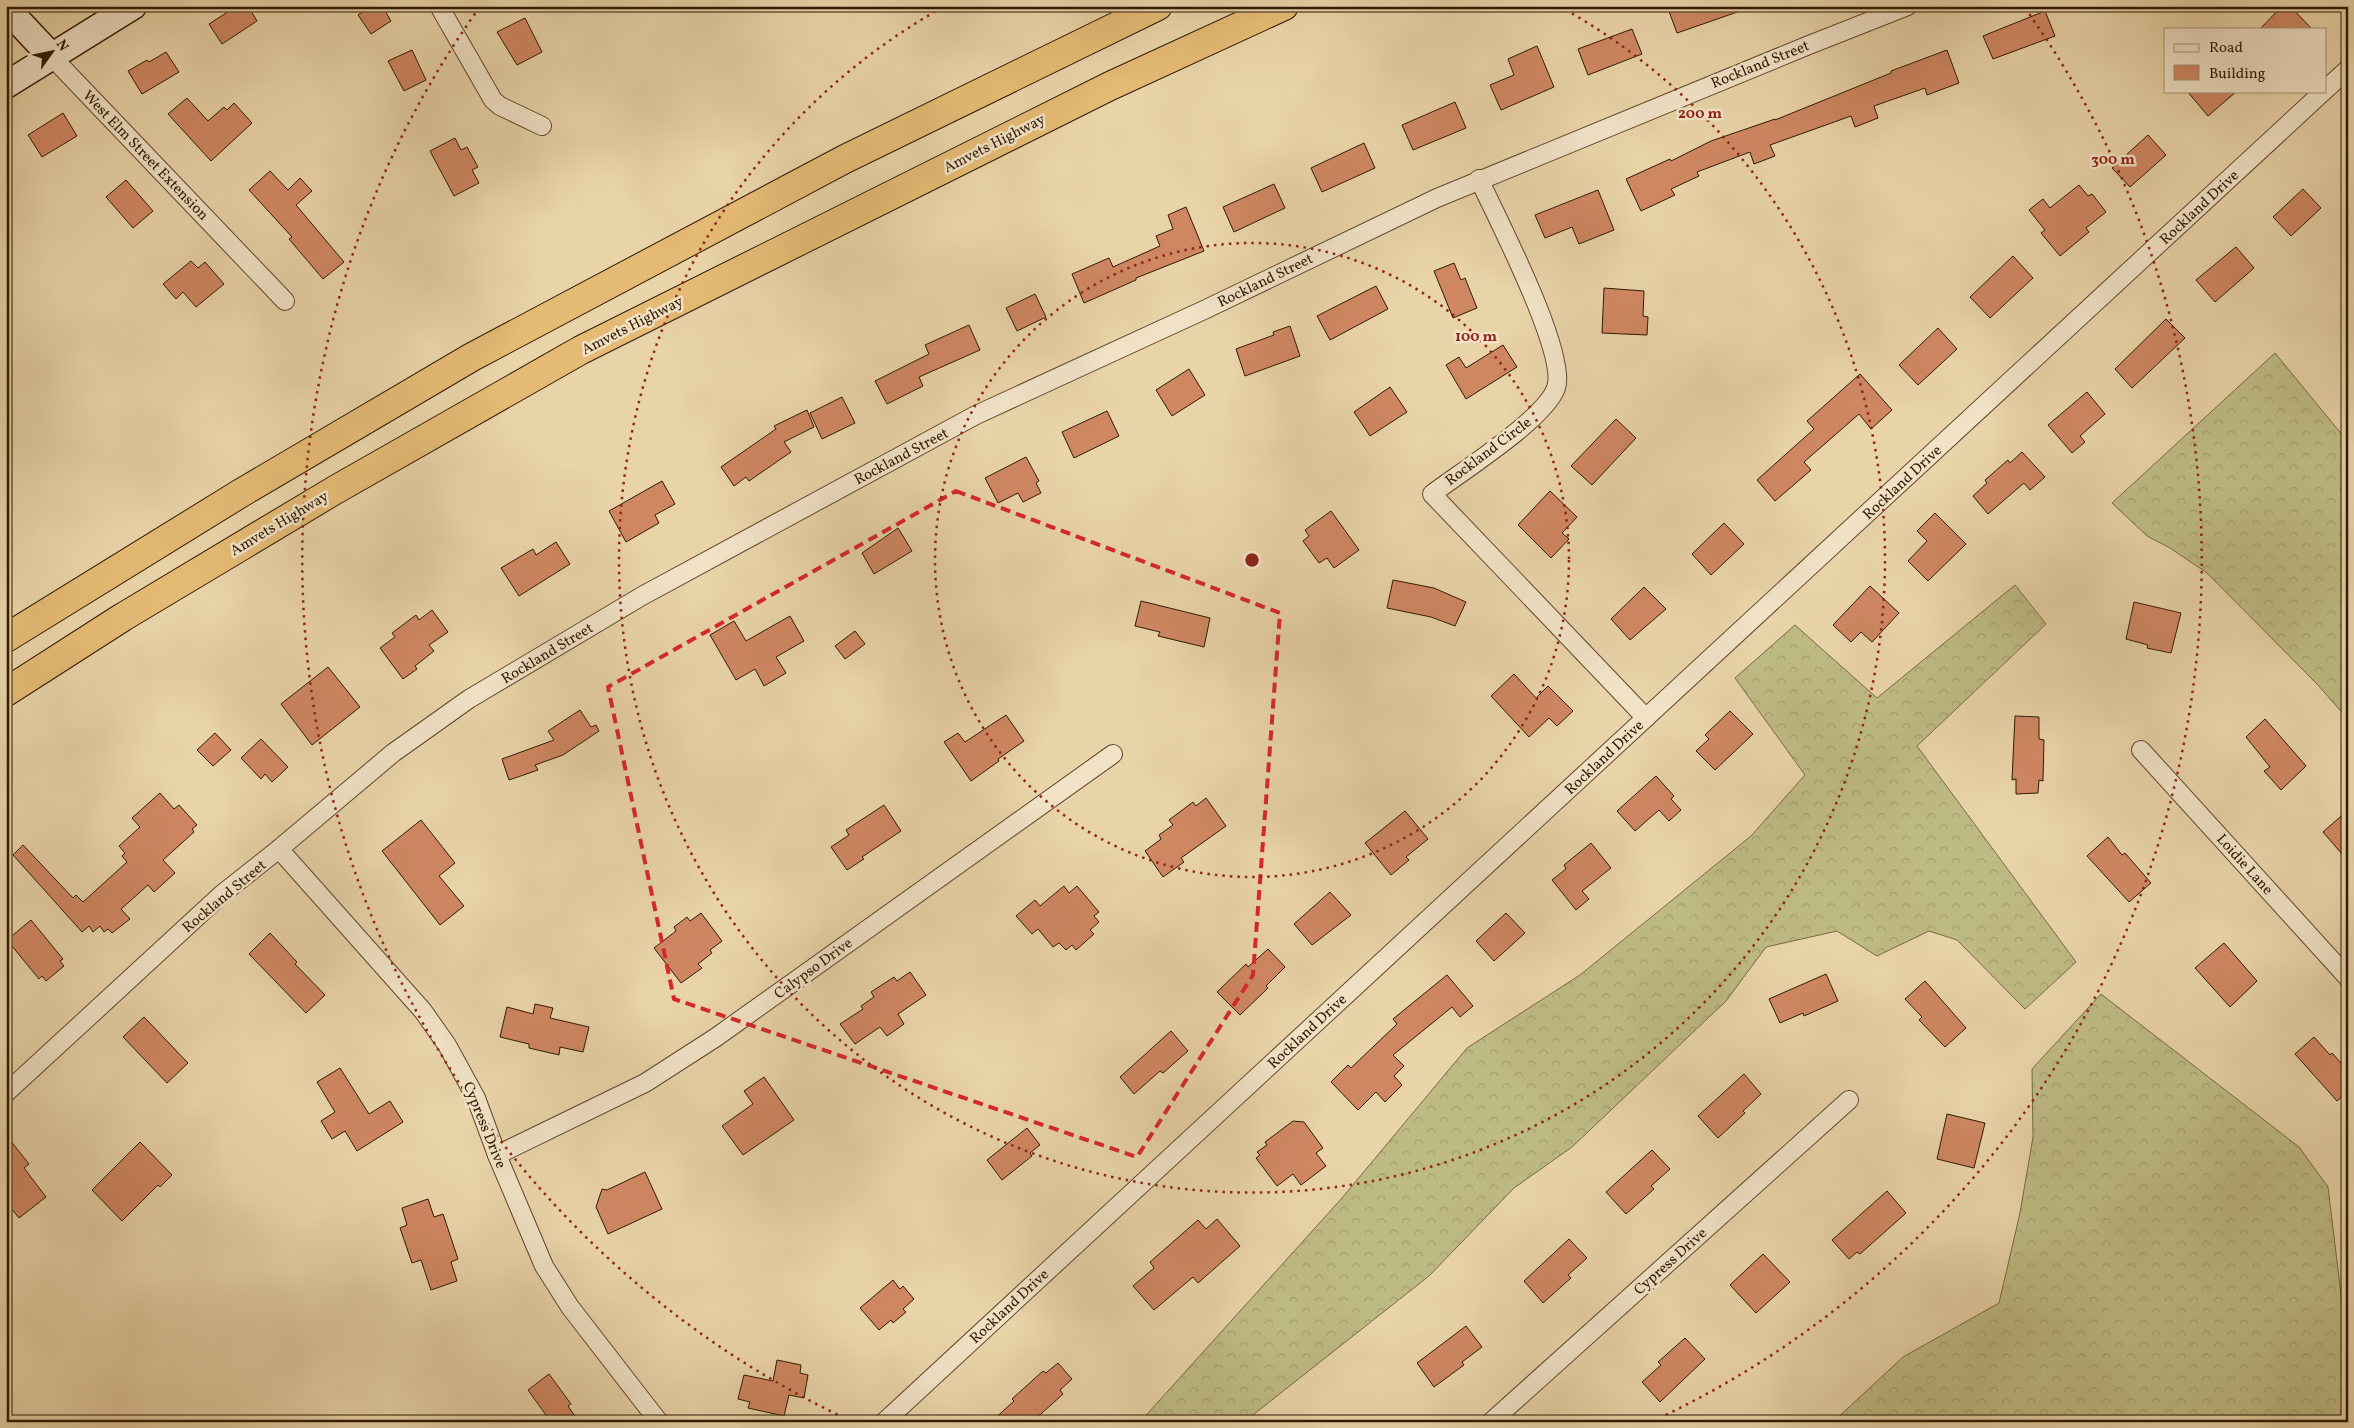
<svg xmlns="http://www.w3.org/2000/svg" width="2354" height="1428" viewBox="0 0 2354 1428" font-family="Vollkorn,serif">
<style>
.forest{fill:url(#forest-crowns);stroke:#766a42}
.building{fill:#cf8762;stroke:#2f1900}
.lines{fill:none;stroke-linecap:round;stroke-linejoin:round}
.street-casing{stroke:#5e482a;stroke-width:20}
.secondary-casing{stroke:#2f1900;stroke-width:29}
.highway-casing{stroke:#2f1900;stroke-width:30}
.street{stroke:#f1e2c6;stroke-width:18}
.secondary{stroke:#f1e2c6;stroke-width:26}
.highway{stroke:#e4ba74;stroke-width:28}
.marked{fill:none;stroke:#d62828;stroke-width:4;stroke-dasharray:10 6;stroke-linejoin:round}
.ring{fill:none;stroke:#8f2418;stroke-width:2.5;stroke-dasharray:2.5 5}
.labels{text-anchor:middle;stroke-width:5;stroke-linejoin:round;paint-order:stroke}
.street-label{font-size:15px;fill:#2f1900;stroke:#f1e2c6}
.centre{fill:#8f2418;stroke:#f1e2c6;stroke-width:2.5}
.ring-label{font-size:15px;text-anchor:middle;font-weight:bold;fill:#8f2418;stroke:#f1e2c6;stroke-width:5;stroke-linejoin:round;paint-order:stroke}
</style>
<defs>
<pattern id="forest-crowns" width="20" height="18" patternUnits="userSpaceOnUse" patternTransform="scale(1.25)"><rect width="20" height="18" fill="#beba83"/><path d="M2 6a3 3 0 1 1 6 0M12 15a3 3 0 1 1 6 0" fill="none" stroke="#a49f6f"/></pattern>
</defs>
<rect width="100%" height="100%" fill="#e9d3a8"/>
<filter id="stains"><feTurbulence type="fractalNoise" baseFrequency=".004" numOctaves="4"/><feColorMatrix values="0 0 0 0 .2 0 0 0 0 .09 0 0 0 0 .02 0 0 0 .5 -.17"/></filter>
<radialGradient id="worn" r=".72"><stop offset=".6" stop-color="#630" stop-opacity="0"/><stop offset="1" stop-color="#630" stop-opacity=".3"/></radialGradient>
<g class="forest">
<polygon points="2275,353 2348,442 2348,719 2317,684 2207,573 2170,548 2147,536 2112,503"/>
<polygon points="2015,585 2046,624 1917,746 2076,962 2025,1009 1957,940 1929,931 1877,956 1837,931 1766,947 1726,1001 1572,1147 1514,1188 1429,1276 1244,1422 1140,1422 1342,1198 1467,1048 1580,975 1751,836 1805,775 1735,678 1795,625 1877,698"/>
<polygon points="2101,994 2299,1147 2328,1187 2348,1352 2348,1422 1833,1422 1903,1357 1999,1303 2020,1213 2033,1137 2032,1069"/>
</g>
<g class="building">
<polygon points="237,6 248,6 257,21 222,44 209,24"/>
<polygon points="371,6 382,6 391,21 371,34 358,15"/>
<polygon points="1667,6 1746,6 1746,9 1677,33"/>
<polygon points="2282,6 2290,6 2312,29 2260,29"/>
<polygon points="2045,11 2055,36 1993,59 1983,36"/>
<polygon points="525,18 542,52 517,65 497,32"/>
<polygon points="1632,29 1642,54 1588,75 1578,49"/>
<polygon points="1537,46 1554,87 1501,110 1490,85 1514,75 1508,59"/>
<polygon points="412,50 426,80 404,91 388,61"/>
<polygon points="1947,50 1959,83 1927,95 1925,88 1874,106 1878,118 1855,127 1851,116 1770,145 1775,156 1754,164 1750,152 1697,172 1699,176 1671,189 1675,195 1641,211 1626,179 1670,159 1671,161 1711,141 1775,119 1775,120 1891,73 1891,71"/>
<polygon points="166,52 179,72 142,94 128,71 147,60 149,62"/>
<polygon points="2187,91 2237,91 2208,116"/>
<polygon points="187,98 208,121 224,107 227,110 234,103 252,123 211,161 168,114"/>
<polygon points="1455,102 1466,128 1413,150 1402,125"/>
<polygon points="63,113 77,136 42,157 28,135"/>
<polygon points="2148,135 2166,155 2130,187 2112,168"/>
<polygon points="455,138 461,150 467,147 478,167 472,170 479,183 454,196 430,151"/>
<polygon points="1364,143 1375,168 1322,192 1311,168"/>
<polygon points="270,171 288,190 300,178 312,191 296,205 344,262 323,279 289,239 292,237 249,190"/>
<polygon points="126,180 153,211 133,228 106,197"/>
<polygon points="1274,184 1285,208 1234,232 1223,207"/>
<polygon points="2079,185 2088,196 2092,194 2106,212 2086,228 2089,232 2060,256 2041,233 2045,230 2029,210 2043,199 2050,208"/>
<polygon points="2303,189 2321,208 2291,236 2273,217"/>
<polygon points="1598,190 1614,230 1579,244 1572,227 1545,238 1535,215"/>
<polygon points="1186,207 1204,251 1136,278 1136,280 1084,303 1072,274 1109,258 1113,267 1160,246 1156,236 1173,229 1168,215"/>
<polygon points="2236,247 2254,268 2215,302 2196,280"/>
<polygon points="2013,256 2033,278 1990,318 1970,297"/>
<polygon points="191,261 198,268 205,262 224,284 196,307 183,292 176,299 163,284"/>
<polygon points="1454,263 1461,280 1465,278 1477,308 1453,318 1434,271"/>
<polygon points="1376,286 1388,309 1330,340 1317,316"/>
<polygon points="1604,288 1644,291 1643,316 1648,317 1647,335 1602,333"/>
<polygon points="1035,294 1046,317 1017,331 1006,308"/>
<polygon points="2166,319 2185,338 2132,388 2115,369"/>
<polygon points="969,325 980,350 919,377 923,386 887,404 875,381 929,354 925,345"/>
<polygon points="1290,326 1300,356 1245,376 1236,349 1274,335 1273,332"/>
<polygon points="1938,328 1957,349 1918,385 1899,365"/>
<polygon points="1503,345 1517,367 1466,399 1446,365 1459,357 1466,368"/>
<polygon points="1189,369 1205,395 1172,416 1156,390"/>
<polygon points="1860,374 1892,410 1871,429 1859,414 1804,462 1811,470 1775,501 1757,480 1814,429 1807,421"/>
<polygon points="1390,387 1407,412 1370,436 1354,412"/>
<polygon points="2087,392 2105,414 2080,436 2085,442 2072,453 2048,425"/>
<polygon points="842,397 855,423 822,439 810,413"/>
<polygon points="807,410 814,427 784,442 791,452 749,481 746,477 734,486 721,467 776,429 774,426"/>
<polygon points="1107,411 1119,436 1074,458 1062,432"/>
<polygon points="1616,419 1636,438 1592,485 1571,466"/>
<polygon points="2022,452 2045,477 2030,490 2024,483 1988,514 1973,496 1987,483 1985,480 2008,460 2010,463"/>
<polygon points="1026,457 1039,481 1036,483 1041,493 1023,502 1018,493 998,503 985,478"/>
<polygon points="662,481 675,504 655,515 659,523 626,542 609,511"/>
<polygon points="1550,491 1577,517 1562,533 1569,539 1551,558 1518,525"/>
<polygon points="1331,511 1359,550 1334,568 1327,558 1319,563 1303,541 1309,536 1305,530"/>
<polygon points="1935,513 1966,544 1928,581 1908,561 1927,541 1917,531"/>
<polygon points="1724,523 1744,544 1711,575 1692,554"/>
<polygon points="898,528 912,551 874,574 862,553"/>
<polygon points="556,542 570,564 519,596 501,568 533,549 536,555"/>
<polygon points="1393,580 1434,588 1466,602 1455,626 1431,617 1387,608"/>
<polygon points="1870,586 1899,613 1872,642 1861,632 1851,642 1833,625"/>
<polygon points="1644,587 1666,609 1630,640 1611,619"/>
<polygon points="1141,601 1210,618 1204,647 1158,636 1160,632 1135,626"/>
<polygon points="2134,602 2181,613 2171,653 2147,648 2148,645 2126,639"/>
<polygon points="432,610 448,632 429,645 434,651 415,666 417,669 403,679 380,648 395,637 392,633 416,615 419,620"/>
<polygon points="790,616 804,641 776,657 786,673 764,686 755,669 736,680 710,635 734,621 746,641"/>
<polygon points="855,631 865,644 845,659 835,646"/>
<polygon points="328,667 360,707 312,745 281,704"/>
<polygon points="1514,674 1536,698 1548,686 1573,711 1557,726 1549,718 1529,737 1491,696"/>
<polygon points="580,710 591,727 596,725 599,731 563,755 535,765 538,770 509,780 502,759 554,740 548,731"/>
<polygon points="1730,711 1753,734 1715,770 1696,751 1709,739 1705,735"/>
<polygon points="1006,715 1024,741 998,759 999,761 971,781 944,742 958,733 965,742"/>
<polygon points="2015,716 2039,717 2039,739 2044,740 2043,781 2039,780 2038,793 2016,794 2016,779 2012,780"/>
<polygon points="2265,719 2306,766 2281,790 2264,771 2270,767 2246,737"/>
<polygon points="215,733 231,750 213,766 197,750"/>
<polygon points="261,739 288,767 272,782 265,774 261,779 241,758"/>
<polygon points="1656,776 1674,796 1671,799 1681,810 1669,821 1659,810 1635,831 1617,811"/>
<polygon points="160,793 174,809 179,805 197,825 192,829 194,832 163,860 175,873 154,892 148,885 121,909 130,919 112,933 108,929 104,932 100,926 93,932 89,926 82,932 13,855 23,845 73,898 76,895 83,902 127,862 122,856 125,853 119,846 140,827 132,818"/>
<polygon points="1206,798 1226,826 1181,858 1184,862 1163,877 1145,851 1161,839 1159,835 1173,825 1169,820 1193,802 1196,806"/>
<polygon points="884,805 901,831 862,857 864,859 847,870 831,847 849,835 846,830"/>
<polygon points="2348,810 2348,861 2323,832"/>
<polygon points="1405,811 1428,839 1406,857 1409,860 1391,875 1365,843"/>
<polygon points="421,820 455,863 439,876 464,906 440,925 382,851"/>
<polygon points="2108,837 2122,855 2125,853 2151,883 2129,902 2087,856"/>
<polygon points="1591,843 1611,868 1582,891 1589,899 1576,910 1552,880 1566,869 1564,865"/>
<polygon points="1064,886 1069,893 1077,886 1099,912 1094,916 1099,922 1090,930 1094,934 1076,950 1072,945 1066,950 1059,943 1053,947 1038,929 1032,934 1016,916 1035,900 1040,906"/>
<polygon points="1330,892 1351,915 1312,945 1294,924"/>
<polygon points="701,913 722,941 710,950 712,953 698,964 702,968 681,983 654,948 676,931 674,927 687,917 690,921"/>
<polygon points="1506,913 1525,933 1494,961 1476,941"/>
<polygon points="31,920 63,959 60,961 64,966 46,981 42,976 39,979 7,940"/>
<polygon points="270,933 297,962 295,964 325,995 306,1013 249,954"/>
<polygon points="2224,943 2257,981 2230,1007 2195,968"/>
<polygon points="1268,949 1285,967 1266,986 1268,988 1240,1015 1217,992 1246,964 1248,967"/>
<polygon points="910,972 926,995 898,1014 904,1024 887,1036 880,1027 855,1044 840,1024 863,1009 861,1006 874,997 871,992 894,977 897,981"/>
<polygon points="1826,974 1838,1001 1804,1016 1803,1013 1780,1023 1769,999"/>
<polygon points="1447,975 1473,1006 1460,1017 1452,1007 1393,1055 1404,1066 1394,1076 1402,1085 1385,1102 1376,1092 1358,1110 1331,1082 1348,1065 1351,1068 1397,1024 1393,1019"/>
<polygon points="1925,981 1966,1028 1945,1047 1919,1020 1922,1017 1905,999"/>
<polygon points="535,1004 553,1008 550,1018 589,1027 583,1052 560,1047 559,1055 529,1048 529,1044 500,1037 507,1007 533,1014"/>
<polygon points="144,1017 188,1063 167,1083 123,1037"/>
<polygon points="1171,1031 1188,1051 1163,1073 1160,1071 1134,1094 1120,1077"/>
<polygon points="2314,1037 2330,1055 2332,1053 2341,1063 2348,1058 2348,1091 2337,1101 2295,1054"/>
<polygon points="340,1068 369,1114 390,1101 403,1122 357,1151 345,1131 332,1139 321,1121 335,1112 317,1082"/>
<polygon points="1744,1074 1761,1094 1743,1111 1745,1113 1718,1138 1698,1116"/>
<polygon points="764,1077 794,1120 743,1155 722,1126 753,1104 744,1091"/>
<polygon points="1947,1114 1985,1123 1974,1168 1937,1159"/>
<polygon points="1293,1121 1304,1122 1323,1148 1316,1153 1326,1166 1301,1185 1293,1174 1277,1186 1256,1158 1260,1155 1257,1152 1267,1145 1265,1142"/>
<polygon points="1027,1128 1040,1145 1030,1153 1032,1156 1002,1180 987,1160"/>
<polygon points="6,1135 29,1164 24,1168 46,1197 19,1218 6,1202"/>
<polygon points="140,1142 172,1175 160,1187 158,1185 122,1221 92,1190"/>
<polygon points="1652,1150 1670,1169 1651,1186 1654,1189 1626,1214 1606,1192"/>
<polygon points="645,1172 662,1209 608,1234 596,1207 602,1189 607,1190"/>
<polygon points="1887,1191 1906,1213 1860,1254 1857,1252 1849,1259 1832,1240"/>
<polygon points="428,1199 434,1217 443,1214 458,1259 451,1262 457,1281 431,1290 421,1260 412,1263 400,1228 407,1225 402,1208"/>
<polygon points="1217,1219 1240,1246 1198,1283 1193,1277 1154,1310 1133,1286 1154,1268 1150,1262 1198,1220 1206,1229"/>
<polygon points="1569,1239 1587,1258 1568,1275 1571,1278 1543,1303 1524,1281"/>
<polygon points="1763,1254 1790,1282 1756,1313 1730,1285"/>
<polygon points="893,1280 900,1289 903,1286 914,1299 903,1309 906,1312 893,1323 891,1320 879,1330 860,1308"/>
<polygon points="1466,1326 1482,1347 1462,1362 1464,1365 1434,1387 1417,1363"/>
<polygon points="1685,1338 1705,1359 1660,1402 1642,1382 1661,1365 1658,1362"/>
<polygon points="777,1360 801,1365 800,1373 808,1375 804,1398 789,1395 784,1416 748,1408 750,1402 738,1399 744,1375 773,1381"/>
<polygon points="1058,1363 1072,1379 1060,1390 1063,1394 1032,1422 991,1422 1014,1401 1012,1399 1043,1371 1046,1373"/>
<polygon points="549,1374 571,1404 568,1406 579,1422 551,1422 528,1390"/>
</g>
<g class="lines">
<g class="street-casing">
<g id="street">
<polyline points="439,6 493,100 500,106 542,126"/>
<polyline points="52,57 285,301"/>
<polyline points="2325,90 2348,69"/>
<path d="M 1479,179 C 1496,216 1568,354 1556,388 C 1545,419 1461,472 1432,494 L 1646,718"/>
<polyline points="2141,750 2348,978"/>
<polyline points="279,849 423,1011 447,1045 476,1098 497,1155 544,1266 570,1307 659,1422"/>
<polyline points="6,1093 222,894 279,849 393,753 469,699 642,596 976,415 1204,310 1437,198 1809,45 1908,6"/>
<polyline points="497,1155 645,1083 715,1038 1113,754"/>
<polyline points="884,1422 2324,91"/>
<polyline points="1491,1422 1849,1100"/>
</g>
</g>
<g class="secondary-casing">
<g id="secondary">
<polyline points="6,8 52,57"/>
<polyline points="6,85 133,6"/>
</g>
</g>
<g class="highway-casing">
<g id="highway">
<polyline points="6,638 241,493 472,357 845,159 1158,6"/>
<polyline points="6,692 123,617 335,490 581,350 1110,86 1284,6"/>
</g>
</g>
<use href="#street" class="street"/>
<use href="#secondary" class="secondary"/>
<use href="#highway" class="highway"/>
</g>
<path class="marked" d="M 956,491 L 1280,613 L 1253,975 L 1137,1157 L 674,999 L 608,687 Z"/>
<g class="ring">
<circle cx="1252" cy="560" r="317"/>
<path d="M1559 6A633 633 0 1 1 945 6"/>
<path d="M851 1421A950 950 0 0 1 479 8M2025 8A950 950 0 0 1 1653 1421"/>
</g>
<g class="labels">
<g class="street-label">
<text transform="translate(1760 64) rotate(-22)" y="5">Rockland Street</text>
<text transform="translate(994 143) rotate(-27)" y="5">Amvets Highway</text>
<text transform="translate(146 155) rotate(46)" y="5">West Elm Street Extension</text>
<text transform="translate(2199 207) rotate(-43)" y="5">Rockland Drive</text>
<text transform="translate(1265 280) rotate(-26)" y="5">Rockland Street</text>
<text transform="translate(632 325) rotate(-27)" y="5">Amvets Highway</text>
<text transform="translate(1488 451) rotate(-37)" y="5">Rockland Circle</text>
<text transform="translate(901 456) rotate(-28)" y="5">Rockland Street</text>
<text transform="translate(1902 482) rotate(-43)" y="5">Rockland Drive</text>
<text transform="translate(279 523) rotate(-31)" y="5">Amvets Highway</text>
<text transform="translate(547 653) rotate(-31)" y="5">Rockland Street</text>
<text transform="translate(1604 757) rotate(-43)" y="5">Rockland Drive</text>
<text transform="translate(2245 864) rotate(48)" y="5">Loidie Lane</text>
<text transform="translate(224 896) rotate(-40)" y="5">Rockland Street</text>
<text transform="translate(813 968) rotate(-36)" y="5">Calypso Drive</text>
<text transform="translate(1307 1031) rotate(-43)" y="5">Rockland Drive</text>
<text transform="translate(485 1125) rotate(68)" y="5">Cypress Drive</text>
<text transform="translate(1670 1261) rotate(-42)" y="5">Cypress Drive</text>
<text transform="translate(1009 1306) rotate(-43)" y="5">Rockland Drive</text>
</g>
</g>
<circle cx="1252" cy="560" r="8" class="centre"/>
<g class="ring-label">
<text x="1700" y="118">200 m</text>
<text x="2113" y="164">300 m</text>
<text x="1476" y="341">100 m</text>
</g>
<rect width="2354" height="1428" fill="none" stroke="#e9d3a8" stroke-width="25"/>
<rect x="8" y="8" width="2339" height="1413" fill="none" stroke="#2f1900" stroke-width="2.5"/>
<rect x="12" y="12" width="2329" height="1403" fill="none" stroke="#2f1900"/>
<rect x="2164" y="28" width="162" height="65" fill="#f1e2c6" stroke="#a39277"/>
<rect x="2174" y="44" width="25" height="8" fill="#f1e2c6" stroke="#a39277"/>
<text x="2209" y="52" font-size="15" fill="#2f1900">Road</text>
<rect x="2174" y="65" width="25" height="15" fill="#cf8762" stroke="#a39277"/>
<text x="2209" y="78" font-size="15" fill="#2f1900">Building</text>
<g transform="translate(52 52) rotate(57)" stroke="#f1e2c6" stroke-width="4" paint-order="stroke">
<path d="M0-4L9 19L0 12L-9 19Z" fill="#2f1900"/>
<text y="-8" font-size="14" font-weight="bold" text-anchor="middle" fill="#2f1900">N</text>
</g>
<rect width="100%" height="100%" filter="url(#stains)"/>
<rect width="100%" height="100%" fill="url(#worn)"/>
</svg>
